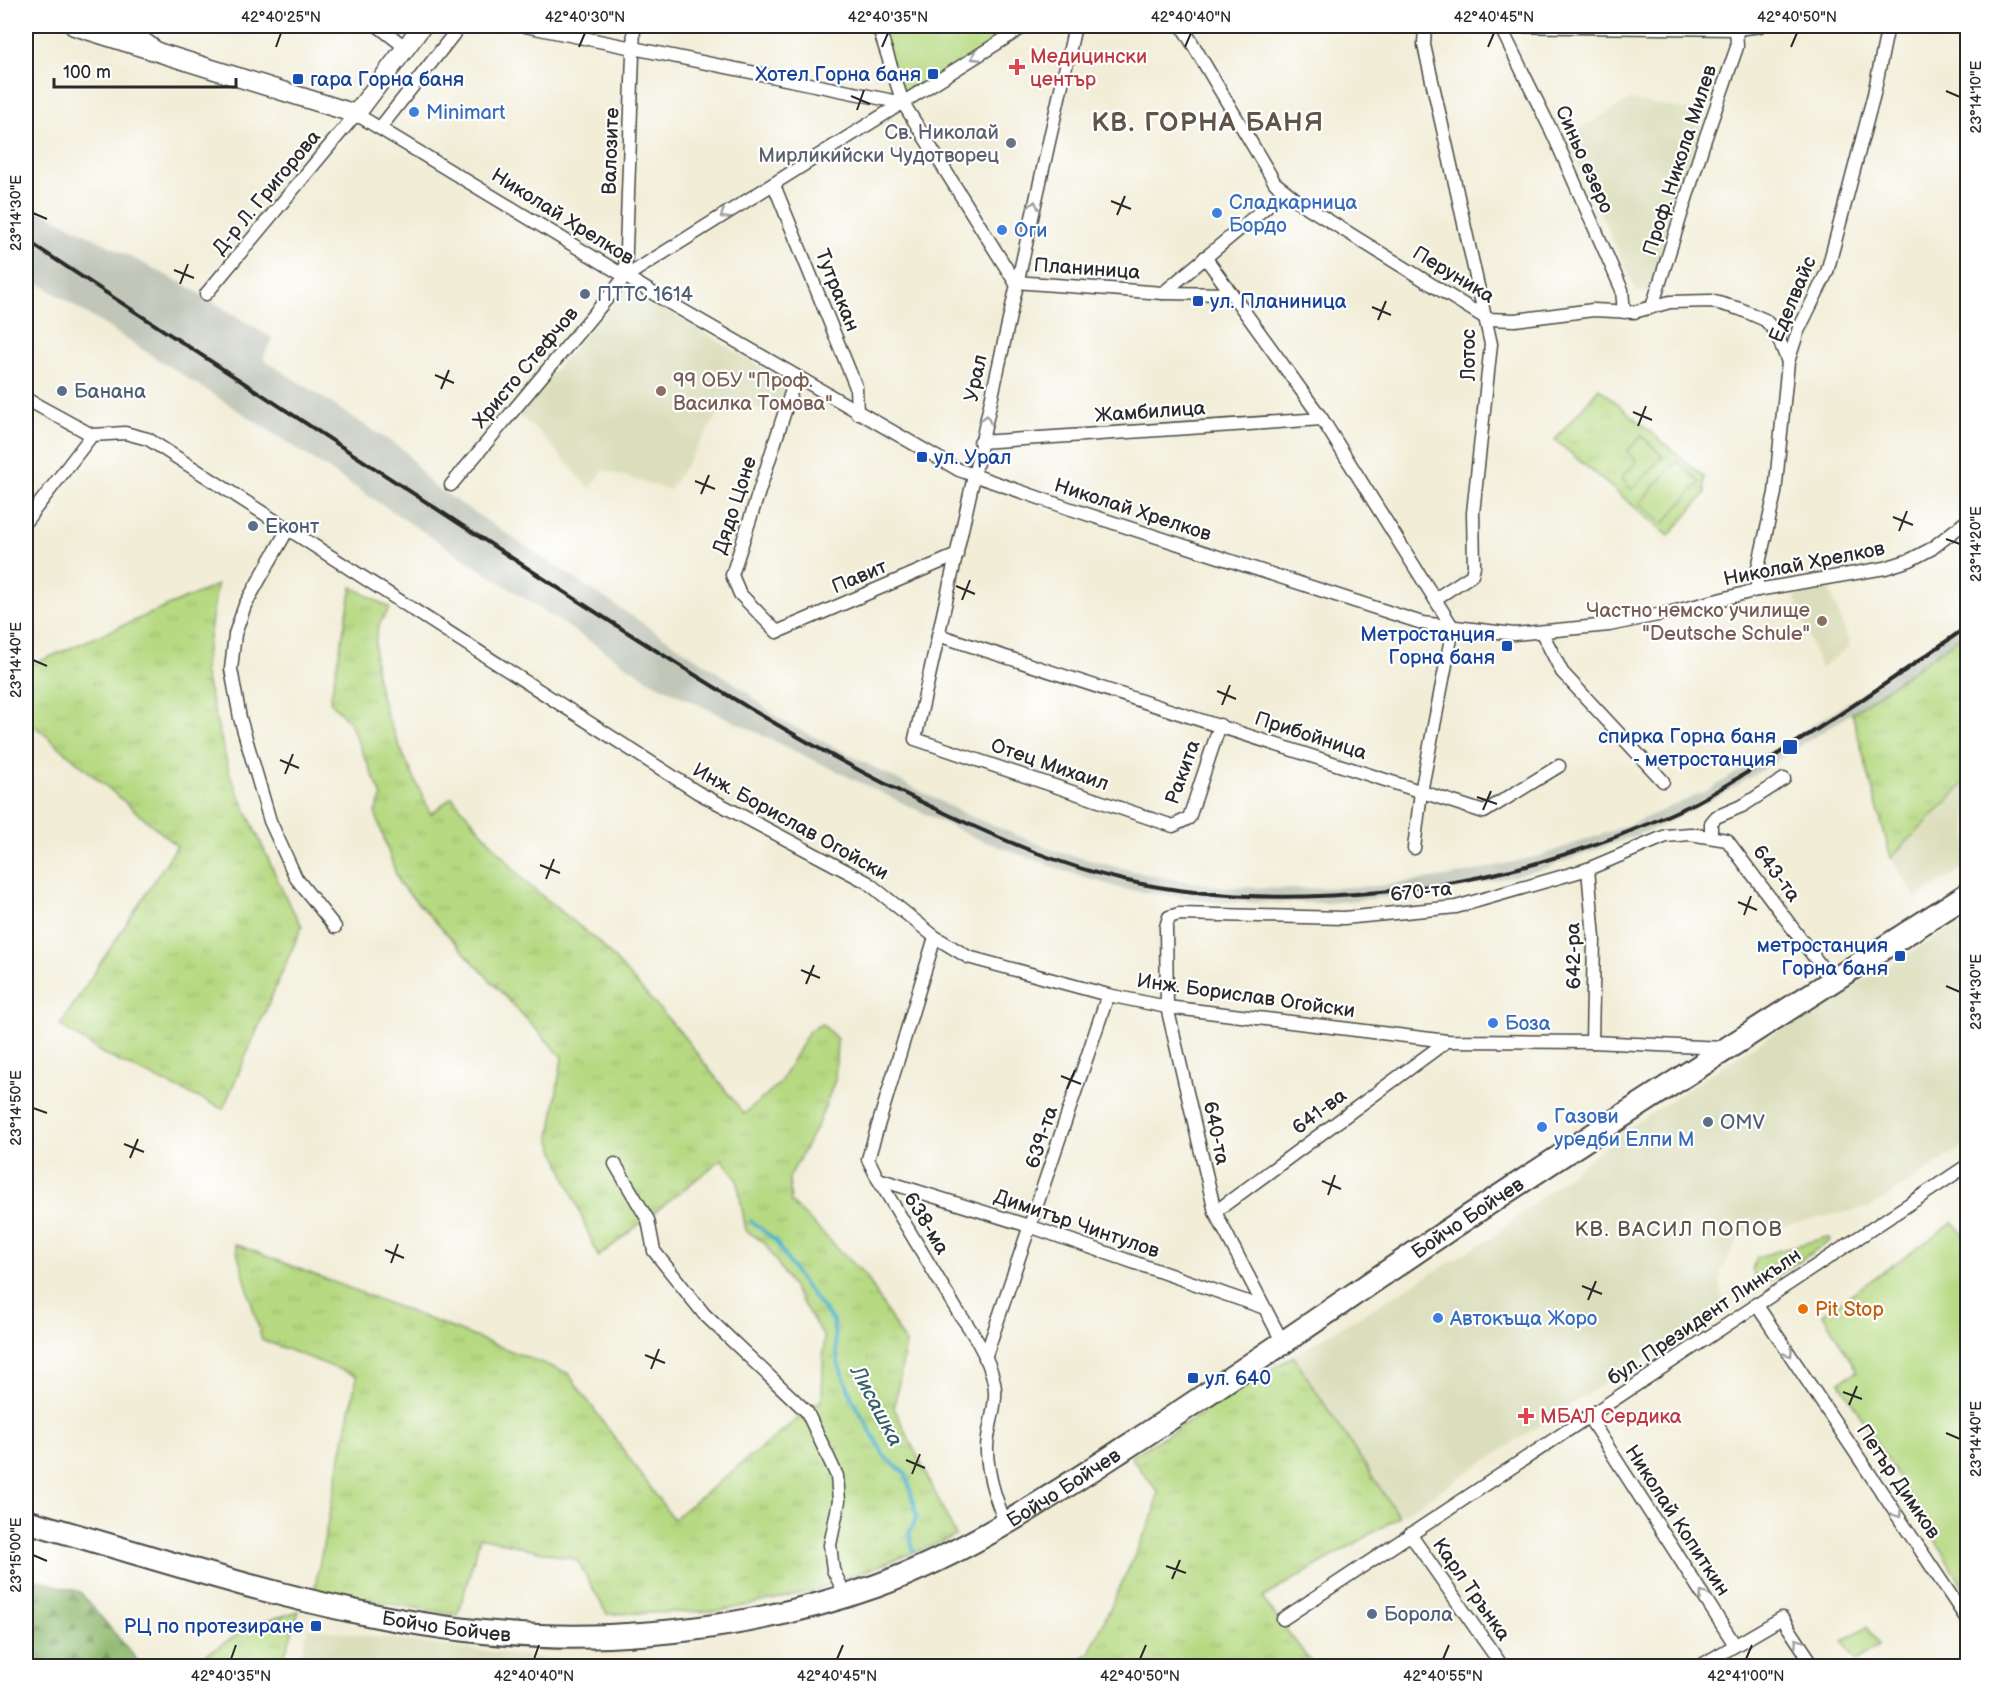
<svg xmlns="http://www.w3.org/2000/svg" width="1993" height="1692" viewBox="0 0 1993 1692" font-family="'Balsamiq Sans',sans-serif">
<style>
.built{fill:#dbdebc}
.railway{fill:#c1c6b9}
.grass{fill:url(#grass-tufts);stroke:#708256;stroke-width:1.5}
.forest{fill:url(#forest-firs);stroke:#5e724d;stroke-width:1.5}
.park{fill:#b6d981;stroke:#708256;stroke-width:1.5}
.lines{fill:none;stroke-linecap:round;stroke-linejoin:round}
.stream{stroke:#4cb1cb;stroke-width:4}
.street-casing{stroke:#494845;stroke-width:15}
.secondary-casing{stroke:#494845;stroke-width:21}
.highway-casing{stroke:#494845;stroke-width:26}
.street{stroke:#fff;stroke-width:12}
.secondary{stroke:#fff;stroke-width:18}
.highway{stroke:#fff;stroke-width:22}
.rail{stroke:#2b2b2b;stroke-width:4}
.oneway{stroke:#a0a0a0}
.ticks{fill:none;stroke:#2b2b2b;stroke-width:2}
.health-dot{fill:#e0444e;stroke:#fff;stroke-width:2}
.transit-dot{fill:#1a4fb4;stroke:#fff;stroke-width:2}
.shop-dot{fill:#3f7fe0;stroke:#fff;stroke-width:2}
.worship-dot{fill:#6b7280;stroke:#fff;stroke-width:2}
.service-dot{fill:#5c6f8a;stroke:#fff;stroke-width:2}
.education-dot{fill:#8d6e63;stroke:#fff;stroke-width:2}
.food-dot{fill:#e8710a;stroke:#fff;stroke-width:2}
.labels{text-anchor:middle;stroke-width:4.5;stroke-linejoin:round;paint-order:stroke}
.health-label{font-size:20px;fill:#be3a42;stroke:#fff;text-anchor:start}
.transit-label{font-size:20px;fill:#164399;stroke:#fff;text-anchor:end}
.shop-label{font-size:20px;fill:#366cbe;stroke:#fff;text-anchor:start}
.worship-label{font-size:20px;fill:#5b616d;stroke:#fff;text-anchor:end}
.street-label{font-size:20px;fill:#2b2b2b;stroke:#fff}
.service-label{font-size:20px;fill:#4e5e75;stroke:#fff;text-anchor:start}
.education-label{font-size:20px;fill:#785e54;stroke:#fff;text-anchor:start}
.food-label{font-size:20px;fill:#c56008;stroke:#fff;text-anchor:start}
.neighbourhood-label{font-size:21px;letter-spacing:1.5px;fill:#5e5447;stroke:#fff}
.water-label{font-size:21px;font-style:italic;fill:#38616b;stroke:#fff}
.district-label{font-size:26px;font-weight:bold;letter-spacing:1.5px;fill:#5e5447;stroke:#fff}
.neatline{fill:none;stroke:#2b2b2b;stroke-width:2}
.ticks-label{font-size:15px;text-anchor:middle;fill:#2b2b2b}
</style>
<defs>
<pattern id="grass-tufts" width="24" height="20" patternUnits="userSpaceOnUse" patternTransform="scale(1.5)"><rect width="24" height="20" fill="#b6d981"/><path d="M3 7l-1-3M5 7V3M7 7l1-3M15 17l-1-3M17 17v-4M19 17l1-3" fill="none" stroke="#9dba70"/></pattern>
<pattern id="forest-firs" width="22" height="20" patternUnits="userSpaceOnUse" patternTransform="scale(1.5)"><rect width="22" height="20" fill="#90b96f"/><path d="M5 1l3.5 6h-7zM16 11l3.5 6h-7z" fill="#76975b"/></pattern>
</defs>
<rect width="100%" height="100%" fill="#fff"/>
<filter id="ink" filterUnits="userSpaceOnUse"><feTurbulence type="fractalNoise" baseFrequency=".0167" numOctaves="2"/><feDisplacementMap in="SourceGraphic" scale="12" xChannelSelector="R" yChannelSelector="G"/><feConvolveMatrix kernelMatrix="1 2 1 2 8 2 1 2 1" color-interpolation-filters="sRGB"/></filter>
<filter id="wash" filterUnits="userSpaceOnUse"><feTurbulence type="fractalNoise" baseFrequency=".008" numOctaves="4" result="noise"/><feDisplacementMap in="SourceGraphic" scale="24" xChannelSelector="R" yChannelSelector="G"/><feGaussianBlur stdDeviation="1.35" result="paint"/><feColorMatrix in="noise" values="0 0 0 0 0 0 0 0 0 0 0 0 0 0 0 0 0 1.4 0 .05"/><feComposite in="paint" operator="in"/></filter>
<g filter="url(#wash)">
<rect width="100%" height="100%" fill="#f1edd7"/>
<g class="built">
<polygon points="1630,100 1705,113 1648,292 1637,292 1565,137"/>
<polygon points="627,285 786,383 778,414 728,399 670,490 603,470 590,489 542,435 518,414"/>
<polygon points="1829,588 1850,646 1820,669 1794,596"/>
<polygon points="1967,781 1967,866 1916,898 1891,858"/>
<polygon points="1967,919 1967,1144 1871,1207 1741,1234 1721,1271 1722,1306 1399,1517 1293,1356 1492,1237 1624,1131 1766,1038"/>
<polygon points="308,1628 599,1666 298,1666"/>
</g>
<polygon class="railway" points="26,203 189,287 272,338 263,359 405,451 431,484 743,689 779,719 965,814 1058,852 1149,875 1219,886 1286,889 1378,886 1453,876 1539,856 1631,824 1711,789 1846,704 1967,619 1967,632 1852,713 1723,794 1658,827 1546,868 1449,891 1327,903 1216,902 1123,889 1056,868 973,837 652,682 256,422 26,275"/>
<g class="grass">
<polygon points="1599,388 1704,477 1705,494 1669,536 1555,440"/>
<polygon points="217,585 204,671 230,775 286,898 302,926 223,1109 105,1055 60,1025 177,846 26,719 26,667"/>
<path d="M 352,587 L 390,608 C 386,614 380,621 378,628 C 362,686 408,762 431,814 L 452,797 L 525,882 L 600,943 L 681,1033 L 744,1114 L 779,1084 L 809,1031 L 822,1024 L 837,1039 L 835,1080 L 819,1122 L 789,1178 L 791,1202 L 866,1276 L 906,1344 L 894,1408 L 956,1536 L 814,1591 L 719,1611 L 607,1614 L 577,1560 L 480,1537 L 458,1615 L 314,1591 L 357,1376 L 262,1340 L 235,1244 L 568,1373 L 673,1519 L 822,1399 L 824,1337 L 764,1242 L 746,1231 L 737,1179 L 722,1159 L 598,1257 L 550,1139 L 562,1057 L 399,883 L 375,812 L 382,796 L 350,724 L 330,701 Z"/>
<polygon points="1967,632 1967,781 1891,858 1852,713"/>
<polygon points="1827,1237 1830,1239 1828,1242 1770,1280 1761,1282 1755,1278 1752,1269 1757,1257"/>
<polygon points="1293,1356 1399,1517 1262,1598 1314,1666 1071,1666 1089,1653 1154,1514 1158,1492 1131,1457"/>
<polygon points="299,1611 281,1666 188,1666 253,1625"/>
</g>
<polygon class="forest" points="26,1577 80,1592 142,1666 26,1666"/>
<g class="park">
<polygon points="878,26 1025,26 903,103"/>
<polygon points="1642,436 1663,457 1632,489 1621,478 1637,461 1627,451"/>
<polygon points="1677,461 1700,482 1663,524 1640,503"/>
<polygon points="1954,1222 1968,1243 1967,1593 1840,1382 1857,1371 1823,1314"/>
<polygon points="1867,1626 1879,1646 1856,1661 1843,1641"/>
</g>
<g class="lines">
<polyline class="stream" points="751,1221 775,1240 798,1277 833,1321 838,1363 852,1398 885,1457 906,1474 917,1517 909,1533 914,1552"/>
</g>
</g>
<g filter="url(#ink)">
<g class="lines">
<g class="street-casing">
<g id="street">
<polyline points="127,26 157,48"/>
<polyline points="378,26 405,47"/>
<polyline points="525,26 903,103"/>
<polyline points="878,26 903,103 1015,282"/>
<polyline points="1075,26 915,739 1173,826 1189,818 1220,725"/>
<polyline points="1182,26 1275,183 1302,204 1487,319 1515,320 1593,310 1634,312 1670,302 1711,301 1740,309 1765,320 1776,332 1788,362"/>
<polyline points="1425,26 1424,45 1491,344 1473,513 1474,566 1472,575 1435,599"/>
<polyline points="1500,26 1554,136 1622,290 1624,312"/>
<polyline points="1501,26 1737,29 1760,26"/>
<polyline points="380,128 460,26"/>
<polyline points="774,185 856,387 857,413"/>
<polyline points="1205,257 1322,419 1453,628"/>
<polyline points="625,277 634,26"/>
<polyline points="1015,282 1163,293 1232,294"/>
<polyline points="1163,293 1284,192"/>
<polyline points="206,294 356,114 656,295 959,470 1068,508 1422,623 1514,634 1609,625 1672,612 1757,590 1885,568 1910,560 1931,549 1968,520"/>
<polyline points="1652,307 1703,145 1737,47 1736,26"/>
<polyline points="796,377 732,575 740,594 777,632 957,555"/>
<polyline points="26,399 92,435 125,433 148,439 697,792 867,882 935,937 968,957 1108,995 1167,1007 1447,1041 1592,1042 1723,1048"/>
<polyline points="980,442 1322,419"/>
<polyline points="451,485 625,277 1025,26"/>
<polyline points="26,521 92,435"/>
<polyline points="288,529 245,605 235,634 231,669 240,718 270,821 296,878 335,927"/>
<polyline points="1757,590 1757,572 1775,493 1788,362 1798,331 1827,272 1874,94 1888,26"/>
<polyline points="1542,633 1562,672 1663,781"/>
<polyline points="938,635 1484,812 1559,766"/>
<polyline points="1711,837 1711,823 1716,817 1744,805 1784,779"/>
<polyline points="1414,848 1421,792 1453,628"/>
<polyline points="1588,869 1594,938 1592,1042"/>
<path d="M 935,937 L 868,1159 L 878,1179 L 958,1312 C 974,1333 997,1370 995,1397 C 994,1415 986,1435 987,1452 C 988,1478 996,1501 1006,1524"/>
<polyline points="615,1164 648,1220 654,1251 704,1314 807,1412 837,1476 839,1501 830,1545 833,1570 845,1594"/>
<polyline points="878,1179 1032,1227 1262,1307"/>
<polyline points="1215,1212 1447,1041"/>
<polyline points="1756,1304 1968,1621"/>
<polyline points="1283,1343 1215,1212 1167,1007 1166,927 1169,917 1179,914 1344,918 1456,907 1588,869 1666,836 1690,834 1727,840 1832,981"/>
<polyline points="985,1358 1108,995"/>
<polyline points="1588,1416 1735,1645"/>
<polyline points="1410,1534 1502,1666"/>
<polyline points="1283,1619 1968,1165"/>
<polyline points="1700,1666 1782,1618 1814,1666"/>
</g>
</g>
<g class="secondary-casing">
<polyline id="secondary" points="74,26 356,114 422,26"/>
</g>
<g class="highway-casing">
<g id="highway">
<path id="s1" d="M 26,1521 C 217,1575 408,1645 609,1636 C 699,1632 790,1617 876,1586 C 964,1554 1044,1501 1122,1450 C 1232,1379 1339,1304 1447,1231 C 1619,1116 1794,1006 1968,894"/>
</g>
</g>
<use href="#street" class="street"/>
<use href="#secondary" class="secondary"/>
<use href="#highway" class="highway"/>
<path class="rail" d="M 26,240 C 197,353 369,464 541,577 C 673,662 806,749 949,815 C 1005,841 1063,866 1123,880 C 1248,909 1415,898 1537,863 C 1589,848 1642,828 1691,805 C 1711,795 1729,783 1748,772 C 1824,727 1896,677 1968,626"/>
</g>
<defs><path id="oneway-chevron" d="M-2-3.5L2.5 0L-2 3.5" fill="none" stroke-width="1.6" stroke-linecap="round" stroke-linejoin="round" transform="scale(1.5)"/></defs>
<g class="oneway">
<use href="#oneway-chevron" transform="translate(975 57) rotate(147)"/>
<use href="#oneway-chevron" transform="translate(1034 205) rotate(-77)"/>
<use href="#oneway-chevron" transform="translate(724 215) rotate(148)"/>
<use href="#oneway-chevron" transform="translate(986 419) rotate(-78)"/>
<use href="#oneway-chevron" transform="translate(1789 1353) rotate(56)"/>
<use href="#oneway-chevron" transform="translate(1898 1514) rotate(56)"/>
<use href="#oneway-chevron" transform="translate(1703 1595) rotate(-124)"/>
<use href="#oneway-chevron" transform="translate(1798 1642) rotate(-124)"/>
</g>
</g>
<path class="ticks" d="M 276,47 L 281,33M 579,47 L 585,33M 882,47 L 888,33M 1185,47 L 1191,33M 1488,47 L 1494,33M 1791,47 L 1797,33M 1946,91 L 1960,97M 851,96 L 870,104M 857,110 L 864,90M 1111,201 L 1131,209M 33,213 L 47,219M 1117,215 L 1125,196M 174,270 L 194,278M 180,284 L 188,264M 1372,307 L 1391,315M 1378,320 L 1386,301M 435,375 L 454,383M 441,389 L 449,370M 1633,412 L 1652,420M 1638,426 L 1646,406M 695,481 L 715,489M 701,494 L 709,475M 1893,517 L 1913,525M 1899,531 L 1907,511M 1946,539 L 1960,544M 956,586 L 975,594M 962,600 L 970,580M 33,660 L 47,666M 1217,691 L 1236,699M 1222,705 L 1230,685M 280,760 L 299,768M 285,774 L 293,754M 1477,797 L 1497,804M 1483,810 L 1491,791M 540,865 L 560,873M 546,879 L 554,859M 1738,902 L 1757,910M 1744,915 L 1751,896M 801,970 L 820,978M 806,984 L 814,965M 1946,986 L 1960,992M 1061,1076 L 1081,1084M 1067,1089 L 1075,1070M 33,1108 L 47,1113M 124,1144 L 144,1152M 130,1158 L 138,1139M 1322,1181 L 1341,1189M 1328,1195 L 1335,1175M 385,1250 L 404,1258M 391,1263 L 398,1244M 1582,1286 L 1602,1294M 1588,1300 L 1596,1281M 645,1355 L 665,1363M 651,1369 L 659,1349M 1843,1392 L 1862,1399M 1849,1405 L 1857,1386M 1946,1433 L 1960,1439M 906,1460 L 925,1468M 912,1474 L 920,1454M 33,1555 L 47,1561M 1166,1566 L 1186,1573M 1172,1579 L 1180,1560M 231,1659 L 236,1645M 534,1659 L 539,1645M 837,1659 L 843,1645M 1140,1659 L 1146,1645M 1443,1659 L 1449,1645M 1746,1659 L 1752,1645"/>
<g class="health-dot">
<path d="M1014 58h6v6h6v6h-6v6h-6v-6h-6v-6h6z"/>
<path d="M1523 1407h6v6h6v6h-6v6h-6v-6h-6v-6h6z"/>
</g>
<g class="transit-dot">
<rect x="927" y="68" width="12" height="12" rx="3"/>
<rect x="292" y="73" width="12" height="12" rx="3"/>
<rect x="1192" y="295" width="12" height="12" rx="3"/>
<rect x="916" y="451" width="12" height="12" rx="3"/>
<rect x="1501" y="640" width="12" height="12" rx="3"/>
<rect x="1782" y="739" width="16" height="16" rx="3"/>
<rect x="1894" y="950" width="12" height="12" rx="3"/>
<rect x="1187" y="1372" width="12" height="12" rx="3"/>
<rect x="310" y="1620" width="12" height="12" rx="3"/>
</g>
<g class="shop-dot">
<circle cx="414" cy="112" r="6"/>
<circle cx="1217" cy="213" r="6"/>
<circle cx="1002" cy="230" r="6"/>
<circle cx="1493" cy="1023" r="6"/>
<circle cx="1542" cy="1127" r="6"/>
<circle cx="1438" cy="1318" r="6"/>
</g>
<circle class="worship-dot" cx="1011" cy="143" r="6"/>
<g class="service-dot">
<circle cx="585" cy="294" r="6"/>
<circle cx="62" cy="391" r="6"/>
<circle cx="253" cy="526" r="6"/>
<circle cx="1708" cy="1122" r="6"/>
<circle cx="1372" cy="1614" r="6"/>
</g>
<g class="education-dot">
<circle cx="661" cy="391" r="6"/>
<circle cx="1822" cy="621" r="6"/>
</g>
<circle class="food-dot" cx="1803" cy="1309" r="6"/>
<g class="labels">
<g class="health-label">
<text x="1030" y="63">Медицински<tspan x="1030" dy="23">център</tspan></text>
<text x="1540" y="1423">МБАЛ Сердика</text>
</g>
<g class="transit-label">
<text x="921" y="81">Хотел Горна баня</text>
<text x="310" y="86" text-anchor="start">гара Горна баня</text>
<text x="1210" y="308" text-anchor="start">ул. Планиница</text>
<text x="934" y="464" text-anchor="start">ул. Урал</text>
<text x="1495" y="641">Метростанция<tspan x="1495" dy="23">Горна баня</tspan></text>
<text x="1776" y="743">спирка Горна баня<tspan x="1776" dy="23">- метростанция</tspan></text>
<text x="1888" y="952">метростанция<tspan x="1888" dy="23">Горна баня</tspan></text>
<text x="1205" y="1385" text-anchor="start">ул. 640</text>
<text x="304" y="1633">РЦ по протезиране</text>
</g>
<g class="shop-label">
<text x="426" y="119">Minimart</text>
<text x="1229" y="209">Сладкарница<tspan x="1229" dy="23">Бордо</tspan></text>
<text x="1014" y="237">Оги</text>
<text x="1505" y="1030">Боза</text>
<text x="1554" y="1123">Газови<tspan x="1554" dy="23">уредби Елпи М</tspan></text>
<text x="1450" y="1325">Автокъща Жоро</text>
</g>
<g class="worship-label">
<text x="999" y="139">Св. Николай<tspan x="999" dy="23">Мирликийски Чудотворец</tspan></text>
</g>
<g class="street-label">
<text transform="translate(610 151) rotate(-88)" y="7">Валозите</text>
<text transform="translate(1585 159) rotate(66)" y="7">Синьо езеро</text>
<text transform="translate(1679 160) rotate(-72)" y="7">Проф. Никола Милев</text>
<text transform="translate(266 192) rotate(-50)" y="7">Д-р Л. Григорова</text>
<text transform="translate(563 216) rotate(32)" y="7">Николай Хрелков</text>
<text transform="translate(1087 268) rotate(4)" y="7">Планиница</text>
<text transform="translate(1454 274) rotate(31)" y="7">Перуника</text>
<text transform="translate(838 290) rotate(68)" y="7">Тутракан</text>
<text transform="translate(1792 299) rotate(-67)" y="7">Еделвайс</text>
<text transform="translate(1468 355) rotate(-90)" y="7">Лотос</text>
<text transform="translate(525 367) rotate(-50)" y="7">Христо Стефчов</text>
<text transform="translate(975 378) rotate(-78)" y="7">Урал</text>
<text transform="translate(1150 411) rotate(-4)" y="7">Жамбилица</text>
<text transform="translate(734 505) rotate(-72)" y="7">Дядо Цоне</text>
<text transform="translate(1133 509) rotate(18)" y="7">Николай Хрелков</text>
<text transform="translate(1804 563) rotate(-11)" y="7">Николай Хрелков</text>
<text transform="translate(859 576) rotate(-23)" y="7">Павит</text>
<text transform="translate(1311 735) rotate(18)" y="7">Прибойница</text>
<text transform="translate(1050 764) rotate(19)" y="7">Отец Михаил</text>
<text transform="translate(1182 772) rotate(-70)" y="7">Ракита</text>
<text transform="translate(791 821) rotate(29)" y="7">Инж. Борислав Огойски</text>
<text transform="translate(1777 873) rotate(53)" y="7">643-та</text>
<text transform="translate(1421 891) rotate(-6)" y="7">670-та</text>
<text transform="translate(1573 956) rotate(-91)" y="7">642-ра</text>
<text transform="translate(1246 995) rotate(8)" y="7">Инж. Борислав Огойски</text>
<text transform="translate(1319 1111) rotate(-37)" y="7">641-ва</text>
<text transform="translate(1217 1133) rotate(78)" y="7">640-та</text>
<text transform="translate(1041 1137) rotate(-72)" y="7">639-та</text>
<text dy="7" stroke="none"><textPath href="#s1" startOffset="1568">Бойчо Бойчев</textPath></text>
<text transform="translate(927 1223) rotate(59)" y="7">638-ма</text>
<text transform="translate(1077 1223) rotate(19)" y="7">Димитър Чинтулов</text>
<text transform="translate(1704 1316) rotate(-34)" y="7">бул. Президент Линкълн</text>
<text transform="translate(1899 1481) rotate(56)" y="7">Петър Димков</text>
<text dy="7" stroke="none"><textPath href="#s1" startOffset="1082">Бойчо Бойчев</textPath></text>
<text transform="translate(1678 1520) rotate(57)" y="7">Николай Копиткин</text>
<text transform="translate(1472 1589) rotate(55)" y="7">Карл Трънка</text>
<text dy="7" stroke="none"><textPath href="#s1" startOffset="434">Бойчо Бойчев</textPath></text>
</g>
<g class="service-label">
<text x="597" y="301">ПТТС 1614</text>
<text x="74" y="398">Банана</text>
<text x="265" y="533">Еконт</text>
<text x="1720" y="1129">OMV</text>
<text x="1384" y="1621">Борола</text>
</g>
<g class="education-label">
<text x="673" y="387">99 ОБУ "Проф.<tspan x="673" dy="23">Василка Томова"</tspan></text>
<text x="1810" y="617" text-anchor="end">Частно немско училище<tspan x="1810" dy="23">"Deutsche Schule"</tspan></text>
</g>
<g class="food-label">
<text x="1815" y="1316">Pit Stop</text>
</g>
<g class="neighbourhood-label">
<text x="1679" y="1236">КВ. ВАСИЛ ПОПОВ</text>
</g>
<g class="water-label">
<text transform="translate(877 1406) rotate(62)" y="7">Лисашка</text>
</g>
<g class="district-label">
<text x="1208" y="131">КВ. ГОРНА БАНЯ</text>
</g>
</g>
<rect width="1993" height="1692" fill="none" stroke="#fff" stroke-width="66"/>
<path d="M54 78v9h182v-9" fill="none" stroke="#2b2b2b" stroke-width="3"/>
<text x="63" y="78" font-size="18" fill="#2b2b2b" stroke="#ffffff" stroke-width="4.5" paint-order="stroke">100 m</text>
<rect x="33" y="33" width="1927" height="1626" class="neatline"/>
<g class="ticks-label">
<text x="281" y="22">42°40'25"N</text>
<text x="585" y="22">42°40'30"N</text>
<text x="888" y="22">42°40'35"N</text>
<text x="1191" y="22">42°40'40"N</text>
<text x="1494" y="22">42°40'45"N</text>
<text x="1797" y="22">42°40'50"N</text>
<text transform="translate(1976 97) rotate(-90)" y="5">23°14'10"E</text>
<text transform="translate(16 213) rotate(-90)" y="5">23°14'30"E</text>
<text transform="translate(1976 544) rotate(-90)" y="5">23°14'20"E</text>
<text transform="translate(16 660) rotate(-90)" y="5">23°14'40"E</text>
<text transform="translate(1976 992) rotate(-90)" y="5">23°14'30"E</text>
<text transform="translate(16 1108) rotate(-90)" y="5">23°14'50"E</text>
<text transform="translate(1976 1439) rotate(-90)" y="5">23°14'40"E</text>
<text transform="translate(16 1555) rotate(-90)" y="5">23°15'00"E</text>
<text x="231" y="1681">42°40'35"N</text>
<text x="534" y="1681">42°40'40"N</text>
<text x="837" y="1681">42°40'45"N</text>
<text x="1140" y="1681">42°40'50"N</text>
<text x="1443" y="1681">42°40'55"N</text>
<text x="1746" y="1681">42°41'00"N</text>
</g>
</svg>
